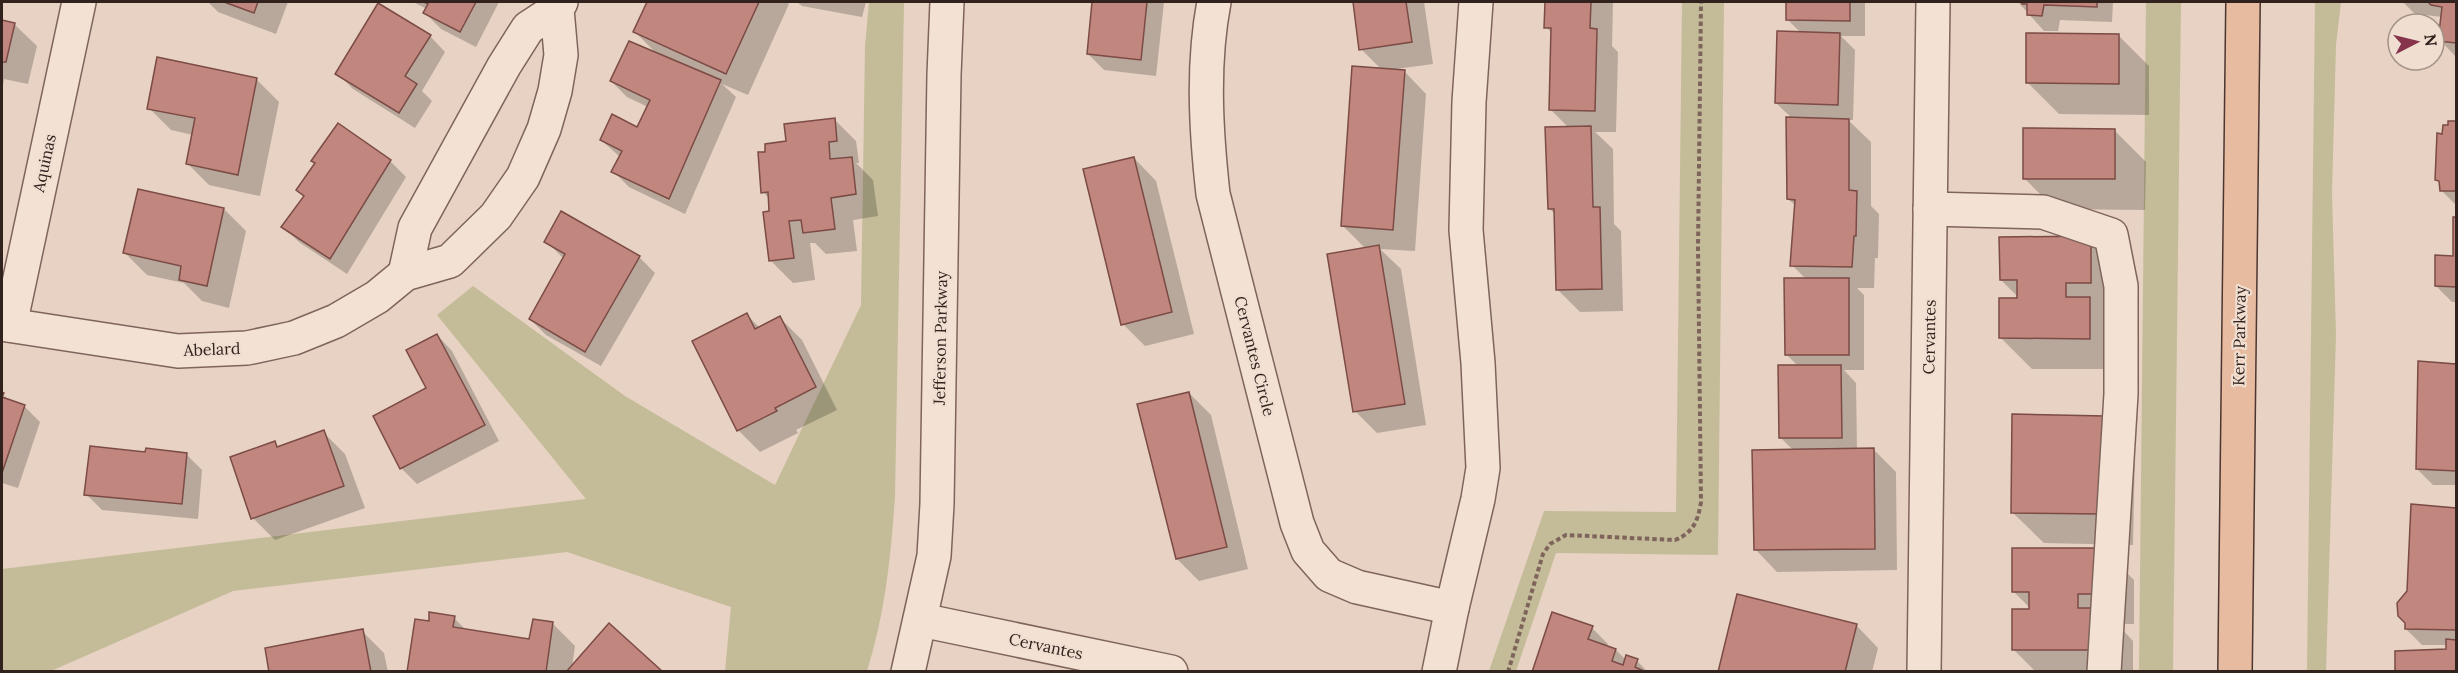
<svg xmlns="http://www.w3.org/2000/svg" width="2458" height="673" viewBox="0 0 2458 673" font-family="Lora,serif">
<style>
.green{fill:#c4bc98}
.shadow{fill:#0003}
.building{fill:#c1867d;stroke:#7b4b45;stroke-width:1.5}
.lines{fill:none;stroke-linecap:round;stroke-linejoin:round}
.minor-casing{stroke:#7f645c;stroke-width:36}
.major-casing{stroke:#4d3530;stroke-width:36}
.path{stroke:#7f645c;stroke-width:4;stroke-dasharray:4.5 3;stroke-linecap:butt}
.minor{stroke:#f3e1d4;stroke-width:33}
.major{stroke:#e6bb9f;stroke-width:33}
.labels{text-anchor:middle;stroke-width:4.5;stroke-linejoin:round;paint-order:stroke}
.street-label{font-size:16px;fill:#31221e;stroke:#f0ded1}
</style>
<rect width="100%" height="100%" fill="#e7d2c3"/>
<g class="green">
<path d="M 869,2 L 904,2 L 895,496 C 891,556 885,614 867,671 L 725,671 L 731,607 L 567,552 L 233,591 L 51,671 L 2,671 L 2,569 L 586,499 L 437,315 L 473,286 L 625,396 L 775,485 L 861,305 L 865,46 Z"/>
<polygon points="1682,2 1724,2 1718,555 1556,553 1516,671 1489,671 1544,511 1676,512"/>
<polygon points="2146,2 2181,2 2173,672 2139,671"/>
<polygon points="2315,2 2341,2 2336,45 2332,193 2336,335 2326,672 2307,671"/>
</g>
<g class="shadow">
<polygon points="208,2 288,2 276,34 218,12"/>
<polygon points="413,2 499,2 476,47 441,29 425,13 427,9"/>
<polygon points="648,2 697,3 697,2 787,2 789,4 748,95 722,84 736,97 685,214 629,187 613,171 620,157 601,140 638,129 648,107 627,97 611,81 658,55 634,31"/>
<polygon points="797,2 866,2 862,17 802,6"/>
<polygon points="1094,2 1164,2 1156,76 1104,70 1088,54"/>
<polygon points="1354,2 1424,2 1433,64 1396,69 1404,71 1426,94 1415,251 1380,249 1401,269 1426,425 1377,433 1355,411 1366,249 1342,225 1382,70 1361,49"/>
<polygon points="1547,2 1613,2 1612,46 1618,52 1616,132 1595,132 1613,149 1614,224 1621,231 1623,311 1580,312 1558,290 1556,215 1549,208 1569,128 1550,109 1552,33 1546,27"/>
<polygon points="1788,2 1865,2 1865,36 1841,36 1855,50 1853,120 1848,120 1871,142 1871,206 1879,214 1878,258 1875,258 1874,288 1857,288 1864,295 1864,370 1844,370 1856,383 1857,450 1874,450 1896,472 1897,570 1777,572 1755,549 1794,451 1781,438 1799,367 1786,354 1806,279 1792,265 1796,206 1788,199 1793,119 1776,103 1801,33 1787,19"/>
<polygon points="2018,2 2113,2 2112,22 2060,20 2058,31 2044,31"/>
<polygon points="2403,2 2456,2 2456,57 2440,40 2443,17 2415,14"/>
<polygon points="2,21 14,24 37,46 28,84 4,79 2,91"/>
<polygon points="2118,35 2149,66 2149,115 2059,114 2028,83"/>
<polygon points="430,36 445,52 422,91 432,101 415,128 353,89 337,73"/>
<polygon points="257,80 279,102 260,196 209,185 187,163 193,135 171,130 149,108"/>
<polygon points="834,119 856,141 859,163 856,163 873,180 878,216 853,220 857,251 826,254 815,243 810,243 815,280 793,283 771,261 770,199 763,192 767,153"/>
<polygon points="2449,123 2456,123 2456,205 2441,190 2441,183 2437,179 2443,135"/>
<polygon points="2114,130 2146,162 2145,210 2055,209 2024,178"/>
<polygon points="1134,158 1156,181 1194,334 1145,346 1123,324"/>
<polygon points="390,161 406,177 347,274 299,242 283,227"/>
<polygon points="224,209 246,231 229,308 202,301 184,283 147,275 125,253"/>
<polygon points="2455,219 2456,219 2456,302 2452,302 2436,286 2454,257"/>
<polygon points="2090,238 2122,269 2122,313 2104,313 2121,330 2121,369 2032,369 2001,338 2018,297 2001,280"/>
<polygon points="546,241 639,257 655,273 601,366 546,335 530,319 564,259"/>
<polygon points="747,315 760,328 780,318 802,340 837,410 796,430 798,433 760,452 738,430"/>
<polygon points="437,335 452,351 499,441 417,484 401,468 428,389"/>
<polygon points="2419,363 2456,366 2456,485 2433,485 2417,469"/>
<polygon points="1189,393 1211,415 1248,569 1199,581 1177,559"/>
<polygon points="2,394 10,401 24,406 40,422 18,488 2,483"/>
<polygon points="2104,417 2135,449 2133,545 2044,543 2012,512"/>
<polygon points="323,432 345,454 365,508 275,540 253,518 274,443 279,447"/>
<polygon points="146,453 186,454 202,470 198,519 102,510 86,494"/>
<polygon points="2412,506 2456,510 2456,672 2396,672 2448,650 2448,645 2422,645 2406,629"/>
<polygon points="2103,549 2134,580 2134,624 2117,624 2133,641 2133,672 2036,672 2013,649 2030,608 2013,591"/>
<polygon points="454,618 467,631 531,641 553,624 575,646 572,667 661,672 408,672 430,623"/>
<polygon points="1856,625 1878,648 1872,672 1719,672"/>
<polygon points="1592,628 1608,644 1606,647 1616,650 1626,660 1637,661 1648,672 1533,672"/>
<polygon points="362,631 384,653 388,672 271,672"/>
</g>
<g class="building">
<polygon points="224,2 258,2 254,13"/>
<polygon points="424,2 476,2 460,32 423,13 428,4"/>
<polygon points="647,2 759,2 726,74 633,32"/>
<polygon points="1092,2 1147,2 1141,60 1087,54"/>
<polygon points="1353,2 1406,2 1412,42 1359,50"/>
<polygon points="1545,2 1591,2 1590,28 1597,29 1595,111 1549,110 1551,28 1544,28"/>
<polygon points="1786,2 1850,2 1850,21 1786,20"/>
<polygon points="2022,2 2097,2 2097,7 2044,5 2042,16 2027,15 2027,4 2022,4"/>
<polygon points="2428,2 2456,2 2456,43 2438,41 2442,7 2431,5"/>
<polygon points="378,3 431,35 405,76 417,84 399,113 335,74"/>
<polygon points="2,20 15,23 6,62 2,62"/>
<polygon points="1777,31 1840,33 1838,105 1775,103"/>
<polygon points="2026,33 2119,34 2119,84 2026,83"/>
<polygon points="629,41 721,80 669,199 611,172 622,151 600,140 612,114 637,127 650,100 610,81"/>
<polygon points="157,57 257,78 238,175 186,164 195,118 147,109"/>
<polygon points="1352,66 1405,70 1393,230 1341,226"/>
<polygon points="2456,104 2456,191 2440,191 2439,181 2435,180 2437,133 2442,134 2443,125 2448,125 2448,121 2456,121"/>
<polygon points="1786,117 1849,119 1849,190 1857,191 1856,236 1854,236 1852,267 1790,266 1795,200 1787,199"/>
<polygon points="835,118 837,141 829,142 830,159 852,157 856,194 831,198 835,229 803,233 801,220 789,221 794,258 769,261 763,212 769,211 768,192 761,193 758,152 765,152 765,144 786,141 784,124"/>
<polygon points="338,123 391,160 330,259 281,227 304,196 296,190 315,163 311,161"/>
<polygon points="1591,126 1593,207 1600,207 1602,289 1556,290 1554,209 1548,209 1545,127"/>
<polygon points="2023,128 2115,129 2115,179 2023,179"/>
<polygon points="1134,157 1172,312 1121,325 1083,169"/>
<polygon points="138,189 224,208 207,286 179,280 181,266 123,253"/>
<polygon points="561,211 640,256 585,352 529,319 565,254 544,242"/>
<polygon points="2453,217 2456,217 2456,287 2435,286 2435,255 2453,256"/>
<polygon points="2091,236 2091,283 2066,283 2066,297 2090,297 2090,339 1999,338 1999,298 2017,298 2017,280 2000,280 1999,237"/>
<polygon points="1379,245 1405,404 1353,412 1327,254"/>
<polygon points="1784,278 1849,278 1849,355 1785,355"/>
<polygon points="747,313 755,329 780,316 816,387 775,408 777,411 737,431 692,341"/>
<polygon points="437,334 485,425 400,469 373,416 426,388 406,350"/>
<polygon points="2418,361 2456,364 2456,471 2416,469"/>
<polygon points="1778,365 1841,365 1842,438 1779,438"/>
<polygon points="2,392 4,393 2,397 25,405 2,473"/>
<polygon points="1189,392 1227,547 1176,559 1137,404"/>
<polygon points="2012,414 2104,416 2103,514 2011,513"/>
<polygon points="324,430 344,486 251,519 230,457 275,441 277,447"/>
<polygon points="90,446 145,452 146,448 187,453 182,504 84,495"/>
<polygon points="1874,448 1875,549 1754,550 1752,450"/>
<polygon points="2411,504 2456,508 2456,630 2405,629 2405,623 2398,616 2397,603 2407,591"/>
<polygon points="2012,548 2103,548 2103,594 2078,594 2078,608 2103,608 2103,650 2012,650 2012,609 2029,609 2029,592 2012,592"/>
<polygon points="1737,594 1857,624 1845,672 1718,672"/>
<polygon points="429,612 455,616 453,627 529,639 533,619 553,622 546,672 407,672 415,619 429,621"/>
<polygon points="1552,612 1593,626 1588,639 1616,649 1612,661 1623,665 1626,655 1638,659 1635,667 1646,672 1532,672"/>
<polygon points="609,623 663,672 566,672"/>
<polygon points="363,629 371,672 269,672 265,648"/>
<polygon points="2446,639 2456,640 2456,672 2395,672 2395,651 2446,649"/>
</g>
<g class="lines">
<g class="minor-casing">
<g id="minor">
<path d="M 1214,2 C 1202,65 1206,131 1213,194 L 1297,523 L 1308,551 L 1329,575 L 1357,587 L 1452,608"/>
<polyline points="1930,209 2043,212 2111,235 2121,286 2121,394 2104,672"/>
<polyline points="405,274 415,228 504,66 528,28 557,9"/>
<polyline points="2,324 178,351 247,348 294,338 336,321 377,297 405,274 450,261 496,216 523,177 544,129 555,91 561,55 557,9 561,2"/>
<polyline points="10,325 79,2"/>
<polyline points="921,620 1171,672"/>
<polyline points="908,672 934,556 937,504 944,75 947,2"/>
<polyline points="1439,672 1452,608 1478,499 1483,468 1478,363 1466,230 1469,102 1476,2"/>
<polyline points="1924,672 1933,2"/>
</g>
</g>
<g class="major-casing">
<polyline id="major" points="2235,672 2243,2"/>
</g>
<path class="path" d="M 1508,672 L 1543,554 L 1550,544 L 1566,535 L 1675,540 C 1693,533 1698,521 1701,502 L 1698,247 L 1701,2"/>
<use href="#minor" class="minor"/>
<use href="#major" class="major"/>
</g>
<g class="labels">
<g class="street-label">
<text transform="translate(44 163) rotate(-78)" y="6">Aquinas</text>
<text transform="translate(2239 336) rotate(-89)" y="6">Kerr Parkway</text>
<text transform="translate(1929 337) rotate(-89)" y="6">Cervantes</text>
<text transform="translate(940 338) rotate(-89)" y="6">Jefferson Parkway</text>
<text transform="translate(212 349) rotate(-2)" y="6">Abelard</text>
<text transform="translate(1255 356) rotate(76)" y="6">Cervantes Circle</text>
<text transform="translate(1046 646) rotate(12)" y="6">Cervantes</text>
</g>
</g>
<rect width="2458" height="673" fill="none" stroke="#31221e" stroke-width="6"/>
<g transform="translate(2416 42) rotate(83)"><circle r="28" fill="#f0ded1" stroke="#a49389" stroke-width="1.5"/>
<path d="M0-4.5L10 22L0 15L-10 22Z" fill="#86344c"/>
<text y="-9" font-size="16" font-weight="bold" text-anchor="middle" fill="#31221e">N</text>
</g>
</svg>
